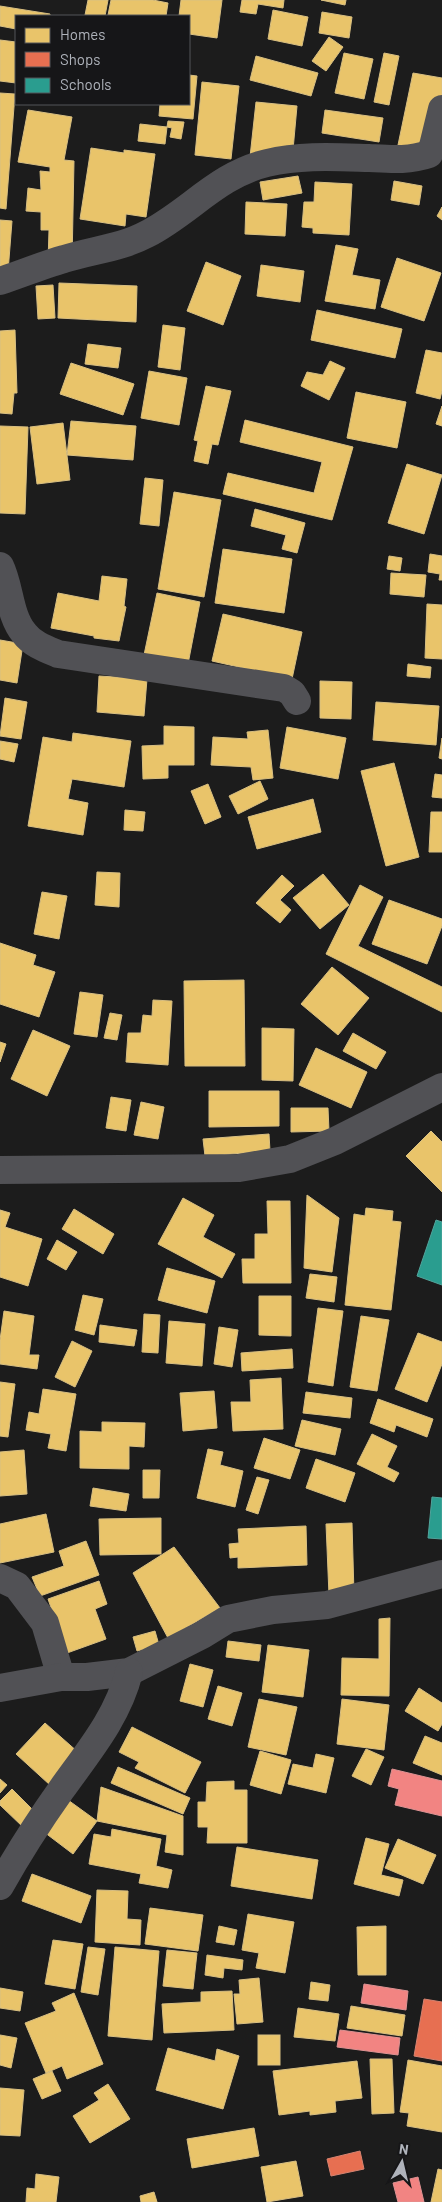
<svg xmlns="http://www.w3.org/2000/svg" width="442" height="2202" viewBox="0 0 442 2202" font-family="Barlow,sans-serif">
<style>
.homes{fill:#e9c46a;stroke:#d8bf82}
.shops{fill:#e76f51;stroke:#d68371}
.schools{fill:#2a9d8f;stroke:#52a49c}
.health{fill:#f28482;stroke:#de9293}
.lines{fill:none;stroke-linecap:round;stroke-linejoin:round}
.minor{stroke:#515155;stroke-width:28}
</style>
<rect width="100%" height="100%" fill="#1c1c1c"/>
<g class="homes">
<polygon points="88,0 108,0 105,16 85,15"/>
<polygon points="111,0 153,0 168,3 166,16 115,16 108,15"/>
<polygon points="181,0 222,0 217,38 189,34 189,16 179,16"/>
<polygon points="242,0 284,0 283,8 258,4 256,14 240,12"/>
<polygon points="321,0 346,0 345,5"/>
<polygon points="0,6 50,14 50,16 16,16 16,29 0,26"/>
<polygon points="273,10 308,17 302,46 268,39"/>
<polygon points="322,12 352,17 349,38 319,33"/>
<polygon points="329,37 343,47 326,71 312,61"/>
<polygon points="0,40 16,42 16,83 0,81"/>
<polygon points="344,53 373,59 364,99 335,93"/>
<polygon points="384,53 399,56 389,105 374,102"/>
<polygon points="256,56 318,73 311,96 250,80"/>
<polygon points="413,73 442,78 442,134 438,152 398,145"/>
<polygon points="189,75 197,76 193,119 159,116 160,104 189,104"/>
<polygon points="202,82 239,86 231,159 195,155"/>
<polygon points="0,93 15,94 6,209 0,208"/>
<polygon points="256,102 297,106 292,161 250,157"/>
<polygon points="28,110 72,117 64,160 74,161 72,263 48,262 49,230 41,230 41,212 26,211 28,188 41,190 40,171 50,172 50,167 18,162"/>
<polygon points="325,110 383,118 379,142 322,133"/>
<polygon points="168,121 184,122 181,139 170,137 172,128 167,127"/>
<polygon points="140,124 167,127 165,144 138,141"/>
<polygon points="91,148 124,153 124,150 155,154 146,217 126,214 125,226 80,219"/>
<polygon points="298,176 302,193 263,200 260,182"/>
<polygon points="394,181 422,186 419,205 391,200"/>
<polygon points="315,182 352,184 349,235 313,233 313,228 302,227 304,202 314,202"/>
<polygon points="246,202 287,204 285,236 245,234"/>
<polygon points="442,207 442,220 437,216"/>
<polygon points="0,220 12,221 8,272 0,271"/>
<polygon points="336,245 358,249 352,275 380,280 375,309 325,301"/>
<polygon points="397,258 441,273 424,321 381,307"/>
<polygon points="206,262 241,276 223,325 187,311"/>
<polygon points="261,265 304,271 300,302 257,296"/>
<polygon points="59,283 137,286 136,322 58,318"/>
<polygon points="53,285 55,318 38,319 36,286"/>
<polygon points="317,310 402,329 395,358 311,340"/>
<polygon points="163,325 185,328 180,370 158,367"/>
<polygon points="15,330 17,393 14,393 12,414 0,413 0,331"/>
<polygon points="88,344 121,348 118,368 85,364"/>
<polygon points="426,350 442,353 442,391 440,399 416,393"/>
<polygon points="330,361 345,368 329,400 301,386 307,372 323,375"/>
<polygon points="71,363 134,384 123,415 60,394"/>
<polygon points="149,371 187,378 179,425 141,418"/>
<polygon points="206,386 231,391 218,445 212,444 208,464 194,461 198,441 194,440"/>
<polygon points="356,392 406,402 397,448 347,438"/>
<polygon points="442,406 442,426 436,424"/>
<polygon points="245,420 353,447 332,520 223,494 228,473 314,493 322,462 240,442"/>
<polygon points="71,421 136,426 133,460 67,455"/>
<polygon points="63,423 70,480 37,484 30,427"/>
<polygon points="0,426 28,427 25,514 0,513"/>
<polygon points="407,464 442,475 424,534 388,523"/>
<polygon points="145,478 163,480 159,526 140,524"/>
<polygon points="174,492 221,500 204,597 158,589"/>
<polygon points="255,509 305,523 297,553 282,549 286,535 251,526"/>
<polygon points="223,549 292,559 284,613 215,603"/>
<polygon points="430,554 442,556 442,580 439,580 440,574 428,572"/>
<polygon points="389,556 402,558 400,571 387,569"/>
<polygon points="391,573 426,575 424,597 390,594"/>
<polygon points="102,576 127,579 124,606 126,607 119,641 94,638 94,636 51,628 58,593 99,601"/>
<polygon points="157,593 200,602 188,664 144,655"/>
<polygon points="427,604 442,605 442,659 425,658"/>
<polygon points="223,614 302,632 292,679 212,661"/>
<polygon points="0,640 23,644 17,683 0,680"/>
<polygon points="408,664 431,667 430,678 407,676"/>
<polygon points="99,676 147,679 144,716 97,712"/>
<polygon points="320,681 352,682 351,719 320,718"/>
<polygon points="5,698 27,702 21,739 0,736"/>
<polygon points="376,702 439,706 436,745 373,740"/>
<polygon points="164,726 194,727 194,765 168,765 168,778 143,779 142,746 164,745"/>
<polygon points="287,727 346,738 338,779 280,768"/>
<polygon points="268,730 273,778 253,780 251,767 211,765 213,737 248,739 247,732"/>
<polygon points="73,733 131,741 124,787 72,779 68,799 88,803 83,835 28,826 43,737 72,742"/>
<polygon points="442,738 442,759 439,758"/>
<polygon points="0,741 18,744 14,762 0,759"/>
<polygon points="394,763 419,857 386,866 361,771"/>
<polygon points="435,774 442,775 442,798 432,797"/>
<polygon points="260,781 268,799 238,814 229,796"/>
<polygon points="208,784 221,817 205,824 191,791"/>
<polygon points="313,799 321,832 257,849 248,817"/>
<polygon points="125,810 145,812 143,831 124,830"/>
<polygon points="431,812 442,812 442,852 429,852"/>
<polygon points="97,872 120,873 119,907 95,905"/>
<polygon points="323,874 349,905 320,929 293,898"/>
<polygon points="282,875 294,886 280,900 291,910 280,923 256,903"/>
<polygon points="360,885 383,897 358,946 442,987 442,1012 326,954"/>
<polygon points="42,892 67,896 59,939 34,934"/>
<polygon points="389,900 442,919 442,926 427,964 372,944"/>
<polygon points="0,943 36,955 33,965 55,972 39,1017 0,1004"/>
<polygon points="332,967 369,998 338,1035 301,1004"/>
<polygon points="244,980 245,1066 185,1066 184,981"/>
<polygon points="80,992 103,995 97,1037 74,1034"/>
<polygon points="153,1000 172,1001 168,1065 126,1062 128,1033 141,1033 143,1015 152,1016"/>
<polygon points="110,1013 122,1015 117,1040 104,1038"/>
<polygon points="262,1028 294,1029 293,1081 262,1080"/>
<polygon points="33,1030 70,1046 47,1096 11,1079"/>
<polygon points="353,1033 386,1052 376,1069 343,1051"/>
<polygon points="0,1042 6,1044 0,1062"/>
<polygon points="316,1048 367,1072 351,1108 299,1085"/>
<polygon points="209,1091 279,1091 279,1126 209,1127"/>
<polygon points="111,1097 131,1100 126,1131 106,1128"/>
<polygon points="141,1102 164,1107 158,1139 134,1135"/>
<polygon points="291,1108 328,1108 329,1131 291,1132"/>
<polygon points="431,1131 442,1142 442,1192 406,1156"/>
<polygon points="269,1134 270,1151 205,1156 203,1139"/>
<polygon points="307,1195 339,1218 332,1272 304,1268"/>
<polygon points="183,1198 214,1215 203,1237 235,1254 222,1278 158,1244"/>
<polygon points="267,1201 290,1201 291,1283 243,1283 242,1259 255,1259 255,1234 268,1234"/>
<polygon points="366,1208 393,1211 392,1221 401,1222 391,1310 345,1305 354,1214 365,1216"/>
<polygon points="74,1209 114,1234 103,1254 62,1229"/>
<polygon points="0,1210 10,1213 5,1227 42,1239 28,1286 0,1277"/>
<polygon points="57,1240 77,1252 66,1270 47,1259"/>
<polygon points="167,1268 215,1281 207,1313 158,1300"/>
<polygon points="310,1274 337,1277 334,1302 306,1298"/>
<polygon points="83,1295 103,1299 94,1335 75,1330"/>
<polygon points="259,1296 291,1296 291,1336 259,1335"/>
<polygon points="318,1308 343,1311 333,1386 308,1382"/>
<polygon points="4,1311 34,1316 29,1355 39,1355 37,1369 0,1364 0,1340"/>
<polygon points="144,1314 160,1315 158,1353 142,1352"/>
<polygon points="361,1316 389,1320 377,1391 350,1387"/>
<polygon points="169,1321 205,1324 202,1366 166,1363"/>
<polygon points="100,1325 137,1330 134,1346 99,1342"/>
<polygon points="219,1327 238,1330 232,1367 214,1364"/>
<polygon points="418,1333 442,1342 442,1364 427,1402 395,1389"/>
<polygon points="72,1341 92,1351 75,1387 55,1377"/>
<polygon points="292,1349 293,1368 242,1371 241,1353"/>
<polygon points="281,1378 283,1429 233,1431 231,1402 251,1402 250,1380"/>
<polygon points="0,1382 15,1384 8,1437 0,1436"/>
<polygon points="43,1389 76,1394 66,1451 48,1448 51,1434 26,1430 29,1412 39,1414"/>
<polygon points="214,1391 217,1428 183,1431 180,1393"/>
<polygon points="306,1392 352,1398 350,1418 303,1413"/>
<polygon points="378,1399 433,1419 427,1437 396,1425 394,1432 370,1423"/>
<polygon points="302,1420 341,1429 335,1455 295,1446"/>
<polygon points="102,1422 145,1423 144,1447 129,1446 129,1469 80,1468 80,1431 102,1432"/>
<polygon points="372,1434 397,1446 387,1467 399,1473 394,1482 357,1464"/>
<polygon points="264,1438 300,1450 290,1479 254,1468"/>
<polygon points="208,1449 223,1452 220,1465 243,1471 235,1507 197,1498"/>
<polygon points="24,1450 27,1494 0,1496 0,1452"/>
<polygon points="316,1459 355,1473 345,1502 306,1488"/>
<polygon points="143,1470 160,1470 159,1498 143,1498"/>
<polygon points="257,1477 269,1480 258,1514 246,1510"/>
<polygon points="93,1488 129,1494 126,1511 90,1506"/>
<polygon points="46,1514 54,1552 0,1563 0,1524"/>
<polygon points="161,1518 161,1554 100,1555 99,1519"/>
<polygon points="352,1523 354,1594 329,1595 326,1524"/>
<polygon points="306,1526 307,1565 238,1568 238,1557 230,1558 229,1544 239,1543 238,1529"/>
<polygon points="86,1541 99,1575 40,1596 32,1577 64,1566 59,1551"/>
<polygon points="174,1547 220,1608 168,1638 133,1573"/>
<polygon points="99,1581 107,1604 95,1609 106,1639 67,1653 48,1599"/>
<polygon points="390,1618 389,1696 341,1695 342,1658 379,1659 379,1619"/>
<polygon points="155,1631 159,1645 137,1651 133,1637"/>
<polygon points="228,1641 261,1645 259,1661 226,1657"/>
<polygon points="268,1645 309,1650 303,1697 262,1692"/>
<polygon points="190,1664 213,1670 203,1707 180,1701"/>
<polygon points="218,1686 242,1693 232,1726 208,1719"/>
<polygon points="419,1688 442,1703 442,1724 438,1731 405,1711"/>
<polygon points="259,1699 297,1707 286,1755 248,1747"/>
<polygon points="342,1699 389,1705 384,1750 337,1744"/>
<polygon points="45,1723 79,1753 50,1785 16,1754"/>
<polygon points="132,1727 201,1762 185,1793 135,1768 139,1762 119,1752"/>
<polygon points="425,1736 442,1743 442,1775 413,1763"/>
<polygon points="366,1749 384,1757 371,1785 352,1776"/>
<polygon points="260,1751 291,1760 281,1794 250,1785"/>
<polygon points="316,1754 334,1758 326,1793 288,1784 293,1764 313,1768"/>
<polygon points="118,1767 190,1798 183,1814 111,1783"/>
<polygon points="0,1779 7,1785 0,1793"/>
<polygon points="234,1781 234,1790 247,1790 247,1843 207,1843 208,1827 198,1827 198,1802 206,1802 207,1782"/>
<polygon points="101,1787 183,1816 183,1855 165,1852 167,1835 97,1821"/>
<polygon points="12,1789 37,1814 24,1828 0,1805 0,1801"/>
<polygon points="68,1800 97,1821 73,1854 44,1832"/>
<polygon points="112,1829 161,1839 156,1866 172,1870 168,1888 139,1883 141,1874 89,1864 94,1834 111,1837"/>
<polygon points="366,1838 389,1844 381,1875 403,1880 399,1896 354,1884"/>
<polygon points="398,1839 436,1855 423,1884 385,1868"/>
<polygon points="237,1847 318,1860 312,1899 231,1886"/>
<polygon points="32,1874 91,1896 81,1923 22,1901"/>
<polygon points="97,1890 128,1891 127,1919 141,1920 140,1945 95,1942"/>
<polygon points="150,1908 203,1915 198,1951 145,1944"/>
<polygon points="248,1914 294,1922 285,1973 256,1968 259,1953 242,1950"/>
<polygon points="219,1926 237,1930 234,1945 216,1942"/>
<polygon points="386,1926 386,1975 358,1975 357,1927"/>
<polygon points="53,1940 83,1944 75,1989 45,1984"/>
<polygon points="88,1947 105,1949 98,1995 81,1992"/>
<polygon points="115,1947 159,1951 152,2040 108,2036"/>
<polygon points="167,1950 197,1953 193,1989 163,1986"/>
<polygon points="207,1955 243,1960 242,1970 224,1968 223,1978 205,1975"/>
<polygon points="259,1978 263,2022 237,2024 234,1994 240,1994 239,1980"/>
<polygon points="311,1982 330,1985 328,2001 309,1999"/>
<polygon points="0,1988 23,1992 20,2011 0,2008"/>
<polygon points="232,1991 234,2030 164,2033 162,2004 201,2002 201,1992"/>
<polygon points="74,1993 103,2064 67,2079 62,2066 46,2073 25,2023 56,2011 52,2003"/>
<polygon points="351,2006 405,2015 402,2036 347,2028"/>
<polygon points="298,2008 339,2014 335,2041 294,2037"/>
<polygon points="0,2035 17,2038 11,2068 0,2065"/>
<rect x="258" y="2035" width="22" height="30"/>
<polygon points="168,2048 215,2061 217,2049 239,2056 223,2109 156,2090"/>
<polygon points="370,2059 392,2059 394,2113 372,2114"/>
<polygon points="408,2060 442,2066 442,2132 407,2126 409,2113 400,2112"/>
<polygon points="357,2061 362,2098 335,2101 336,2112 310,2115 310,2111 279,2115 273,2071"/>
<polygon points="52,2071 61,2091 42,2099 33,2079"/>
<polygon points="108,2084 130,2119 90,2143 73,2116 99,2100 94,2093"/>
<polygon points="0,2088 24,2090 20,2136 0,2135"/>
<polygon points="254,2128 259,2156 192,2168 187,2139"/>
<polygon points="296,2161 303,2196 267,2202 261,2167"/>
<polygon points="438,2169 442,2170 442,2202 431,2202"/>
<polygon points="36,2174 59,2177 56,2202 26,2202 27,2188 35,2189"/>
<polygon points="154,2192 157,2202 141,2202 140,2196"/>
</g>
<g class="shops">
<polygon points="424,1999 442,2002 442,2061 414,2056"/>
<polygon points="360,2151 364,2169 331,2176 327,2159"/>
</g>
<g class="schools">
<polygon points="436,1220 442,1222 442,1285 417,1276"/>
<polygon points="432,1497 442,1498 442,1539 428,1538"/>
</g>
<g class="health">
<polygon points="392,1769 442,1781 442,1816 395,1805 399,1789 388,1786"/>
<polygon points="364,1984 408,1991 406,2010 361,2003"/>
<polygon points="340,2030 400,2038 398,2055 337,2047"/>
<polygon points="418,2177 424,2202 398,2202 393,2183"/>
</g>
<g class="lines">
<g class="minor">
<path d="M 0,281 C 21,274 43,265 64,259 C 92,250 121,248 147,234 C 190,212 217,175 267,163 C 301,155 334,157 369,158 C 389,159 409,161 429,154 L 433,146 L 442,109"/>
<path d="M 0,566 C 10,586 9,615 24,633 C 32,644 46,649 58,654 L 284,688 L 292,693 L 297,701"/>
<polyline points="0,1170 239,1168 290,1159 335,1141 442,1087"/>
<polyline points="0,1578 17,1586 45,1623 61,1677"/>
<polyline points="0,1688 61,1677 87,1677 129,1672 202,1635 228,1619 273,1610 327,1605 442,1574"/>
<path d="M 0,1886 C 19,1852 39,1821 61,1790 C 88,1752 118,1717 129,1672"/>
</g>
</g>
<rect x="15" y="15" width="175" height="90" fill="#161618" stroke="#535559"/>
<rect x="25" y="28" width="25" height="15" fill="#e9c46a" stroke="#535559"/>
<text x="60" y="40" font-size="15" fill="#afb3bb">Homes</text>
<rect x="25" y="52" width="25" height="15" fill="#e76f51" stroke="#535559"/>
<text x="60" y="65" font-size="15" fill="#afb3bb">Shops</text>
<rect x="25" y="78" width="25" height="15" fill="#2a9d8f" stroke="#535559"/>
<text x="60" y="90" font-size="15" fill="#afb3bb">Schools</text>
<g transform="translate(402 2162) rotate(8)" stroke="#161618" stroke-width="4" paint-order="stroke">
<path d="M0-4L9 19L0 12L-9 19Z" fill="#afb3bb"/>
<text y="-8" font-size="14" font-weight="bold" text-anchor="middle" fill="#afb3bb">N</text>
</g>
</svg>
